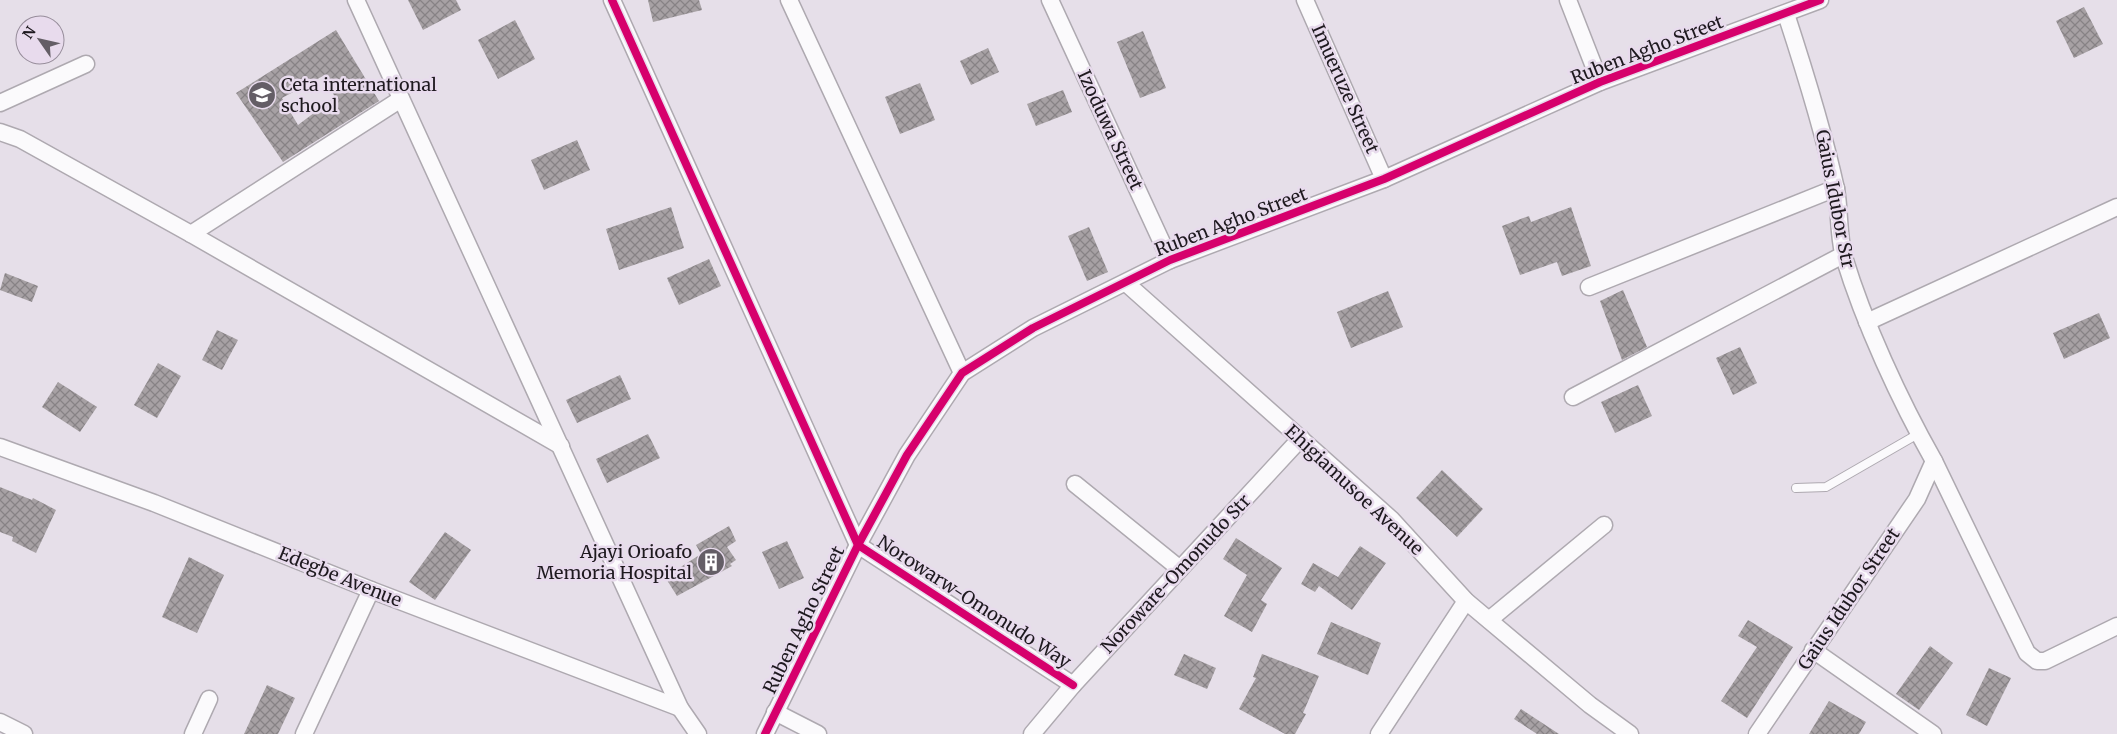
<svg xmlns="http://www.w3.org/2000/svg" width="2117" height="734" viewBox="0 0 2117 734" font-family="Merriweather,serif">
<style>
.building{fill:url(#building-cross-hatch);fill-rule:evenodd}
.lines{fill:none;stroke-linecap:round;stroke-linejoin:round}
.service-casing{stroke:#aea9b0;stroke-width:10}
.minor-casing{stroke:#aea9b0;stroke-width:19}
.service{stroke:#fbfafc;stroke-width:8}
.minor{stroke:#fbfafc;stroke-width:16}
.cycleway-casing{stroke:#e8dbed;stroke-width:11}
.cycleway{stroke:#d6006c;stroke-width:8}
.labels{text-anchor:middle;stroke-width:5;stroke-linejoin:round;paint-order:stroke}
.street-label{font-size:18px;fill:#1e191f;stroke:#e8dbed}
.poi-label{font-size:18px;fill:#1e191f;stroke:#e8dbed;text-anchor:start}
</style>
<defs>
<pattern id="building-cross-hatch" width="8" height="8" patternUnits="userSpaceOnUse" patternTransform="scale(1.25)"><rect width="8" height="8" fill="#a7a1a4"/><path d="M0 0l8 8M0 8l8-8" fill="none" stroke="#878285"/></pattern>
</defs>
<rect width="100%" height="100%" fill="#e6dfe9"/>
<g class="building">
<polygon points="408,0 456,0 461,10 423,30"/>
<polygon points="648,0 699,0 702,10 653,22"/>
<polygon points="2084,7 2103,44 2074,58 2056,21"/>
<polygon points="515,20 535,59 498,79 478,40"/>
<path d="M 336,30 L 379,101 L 283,162 L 236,93 ZM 323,76 L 335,97 L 298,125 L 282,98 Z"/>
<polygon points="1143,31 1166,88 1140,98 1117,42"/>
<polygon points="988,48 999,72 971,85 960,61"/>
<polygon points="920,83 935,120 900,134 885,97"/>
<polygon points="1063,90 1072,112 1036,126 1027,104"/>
<polygon points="577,140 590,170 544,190 531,160"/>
<polygon points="671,207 684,248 619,270 606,229"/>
<polygon points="1571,207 1591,266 1562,276 1557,262 1520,275 1502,226 1529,216 1531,222"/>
<polygon points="1089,227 1108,272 1087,281 1068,236"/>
<polygon points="709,259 721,286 679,305 667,278"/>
<polygon points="5,273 38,286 32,302 0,290"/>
<polygon points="1623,290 1647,347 1622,360 1600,301"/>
<polygon points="1388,291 1403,327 1351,348 1337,312"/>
<polygon points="2099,313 2110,338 2064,359 2053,333"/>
<polygon points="217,330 238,340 222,370 202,360"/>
<polygon points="1740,347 1757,383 1733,395 1716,358"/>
<polygon points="158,363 181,376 157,418 134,405"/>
<polygon points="620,375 631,399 577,423 566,400"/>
<polygon points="58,382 97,407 80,432 42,407"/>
<polygon points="1638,385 1652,416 1615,433 1601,402"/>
<polygon points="648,434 660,458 607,483 596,459"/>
<polygon points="1442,470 1483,509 1457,537 1416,498"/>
<polygon points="0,487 32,500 33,498 56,510 36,553 12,541 13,537 0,532"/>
<polygon points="729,526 736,541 727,547 736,560 730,564 732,566 677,596 665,577 701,554 696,545"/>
<polygon points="445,532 471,550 435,600 409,582"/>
<polygon points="1236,538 1282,568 1261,600 1267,604 1252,632 1224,616 1247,575 1223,559"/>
<polygon points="787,541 804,578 779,589 762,552"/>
<polygon points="1360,546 1386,563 1352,610 1319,586 1315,592 1301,584 1313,563 1338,577"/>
<polygon points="189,557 224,575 197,633 162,617"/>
<polygon points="1748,620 1793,647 1747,718 1721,701 1757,647 1738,636"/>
<polygon points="1331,622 1381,643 1368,675 1317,654"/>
<polygon points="1930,646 1953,663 1919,710 1896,694"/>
<polygon points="1184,654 1216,668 1207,689 1174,675"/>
<polygon points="1262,654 1319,676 1303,713 1306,714 1295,734 1285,734 1239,709 1256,678 1253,677"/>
<polygon points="1989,668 2011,678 1987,726 1966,715"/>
<polygon points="267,685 295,698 278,734 244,734"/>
<polygon points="1829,701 1866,722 1859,734 1809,734"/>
<polygon points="1521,709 1559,734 1537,734 1514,719"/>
</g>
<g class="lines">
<g class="service-casing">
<polyline id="service" points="1796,488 1826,487 1918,434"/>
</g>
<g class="minor-casing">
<g id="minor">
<polyline points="356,0 680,708 698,734"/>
<polyline points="612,0 858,545 1073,685"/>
<polyline points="789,0 962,373"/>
<polyline points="1050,0 1170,260"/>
<polyline points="1305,0 1384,179"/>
<polyline points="1568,0 1600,82"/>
<path d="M 1786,14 C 1805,72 1823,129 1836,189 C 1840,211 1838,235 1844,257 C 1864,323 1900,401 1934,461 L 2027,653 L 2037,661 L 2045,661 L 2117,626"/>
<polyline points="0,103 86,64"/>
<polyline points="0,132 20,139 191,234 561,446"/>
<polyline points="191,234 401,99"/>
<polyline points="1126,283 1391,519 1466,601 1590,705 1630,734"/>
<polyline points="1589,287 1836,188"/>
<polyline points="1867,322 2117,207"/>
<polyline points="1573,397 1843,255"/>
<polyline points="0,447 154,503 371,590 680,708"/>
<polyline points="1075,484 1180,569"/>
<polyline points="1489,620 1604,525"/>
<polyline points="1813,650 1933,734"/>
<polyline points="775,712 818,734"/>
<polyline points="0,722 24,734"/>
<polyline points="193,734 209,699"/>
<polyline points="304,734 371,590"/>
<polyline points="765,734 858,545 907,455 962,373 1033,328 1170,260 1384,179 1600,82 1820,0"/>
<polyline points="1032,734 1073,685 1301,438"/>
<polyline points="1379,734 1466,601"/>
<polyline points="1757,734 1917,499 1934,461"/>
</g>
</g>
<use href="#service" class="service"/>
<use href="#minor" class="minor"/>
<g class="cycleway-casing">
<g id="cycleway">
<polyline points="612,0 858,545 1073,685"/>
<polyline points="765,734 858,545 907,455 962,373 1033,328 1170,260 1384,179 1600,82 1820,0"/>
</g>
</g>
<use href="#cycleway" class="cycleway"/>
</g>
<defs>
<g id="school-disc" transform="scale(1.4375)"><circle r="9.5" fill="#645e66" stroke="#e8dbed"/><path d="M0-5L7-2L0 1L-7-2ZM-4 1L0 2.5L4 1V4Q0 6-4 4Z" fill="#fff"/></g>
<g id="building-disc" transform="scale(1.4375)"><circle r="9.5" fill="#645e66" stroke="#e8dbed"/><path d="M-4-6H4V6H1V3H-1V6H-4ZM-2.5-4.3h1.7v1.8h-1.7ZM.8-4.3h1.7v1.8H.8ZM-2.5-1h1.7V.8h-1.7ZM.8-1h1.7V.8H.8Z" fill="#fff"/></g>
</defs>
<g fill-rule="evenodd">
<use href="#school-disc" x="262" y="95"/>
<use href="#building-disc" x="711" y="562"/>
</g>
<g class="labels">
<g class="street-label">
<text transform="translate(1647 50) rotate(-21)" y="6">Ruben Agho Street</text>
<text transform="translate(1345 89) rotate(66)" y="6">Imueruze Street</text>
<text transform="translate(1110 130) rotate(65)" y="6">Izoduwa Street</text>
<text transform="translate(1835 199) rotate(79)" y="6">Gaius Idubor Str</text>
<text transform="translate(1231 222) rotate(-21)" y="6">Ruben Agho Street</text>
<text transform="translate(1354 490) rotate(43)" y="6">Ehigiamusoe Avenue</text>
<text transform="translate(1176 574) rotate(-47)" y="6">Noroware-Omonudo Str</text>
<text transform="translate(340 577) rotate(22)" y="6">Edegbe Avenue</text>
<text transform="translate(1849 599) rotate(-56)" y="6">Gaius Idubor Street</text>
<text transform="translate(974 602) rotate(33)" y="6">Norowarw-Omonudo Way</text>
<text transform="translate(804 620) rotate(-64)" y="6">Ruben Agho Street</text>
</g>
<g class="poi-label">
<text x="281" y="91">Ceta international<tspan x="281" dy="21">school</tspan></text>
<text x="692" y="558" text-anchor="end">Ajayi Orioafo<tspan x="692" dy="21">Memoria Hospital</tspan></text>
</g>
</g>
<g transform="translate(40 40) rotate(304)"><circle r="24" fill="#e8dbed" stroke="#978d9b"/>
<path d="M0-4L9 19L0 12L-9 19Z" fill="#645e66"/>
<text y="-8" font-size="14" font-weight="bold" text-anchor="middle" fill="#1e191f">N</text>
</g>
</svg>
